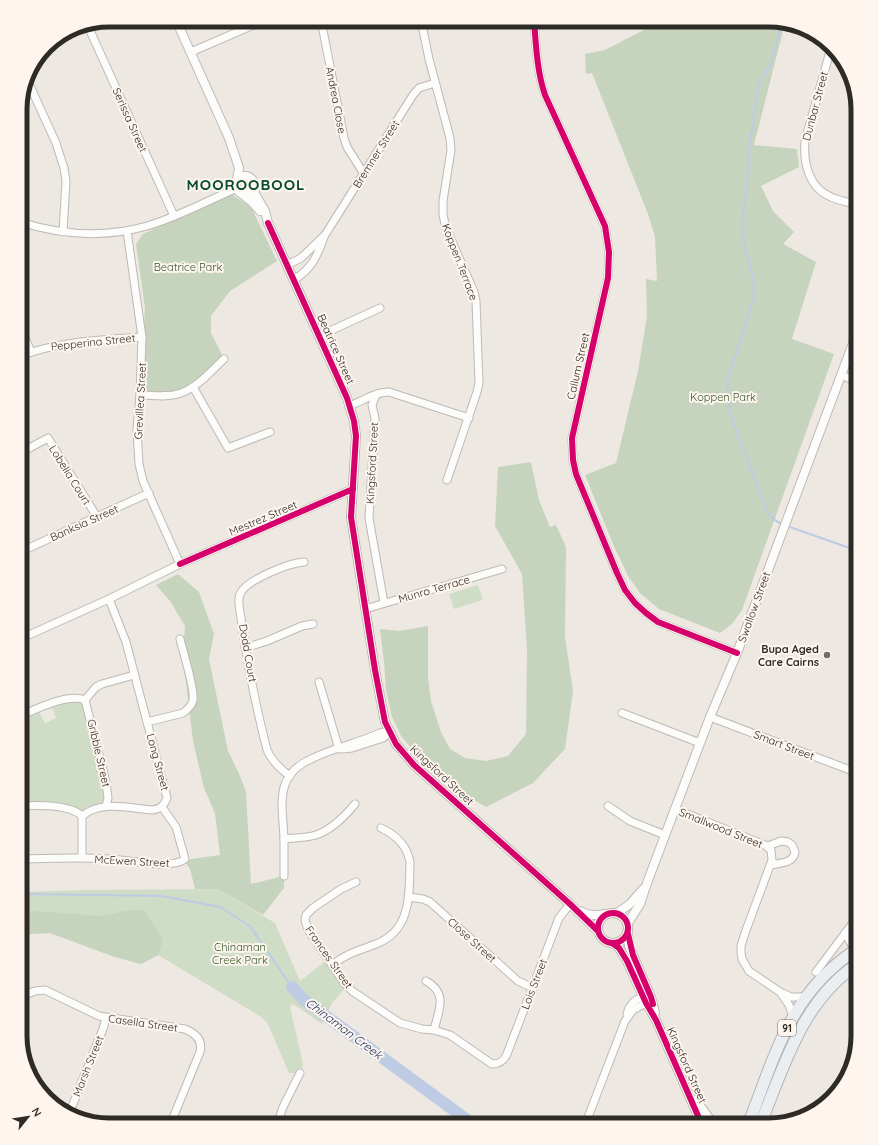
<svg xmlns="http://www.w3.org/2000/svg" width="878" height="1145" viewBox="0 0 878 1145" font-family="Quicksand,sans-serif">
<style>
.green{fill:#d0ddc6}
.forest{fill:#c6d4bd}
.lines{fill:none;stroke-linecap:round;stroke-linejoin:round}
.stream{stroke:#bdcbe5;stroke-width:2}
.river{stroke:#bdcbe5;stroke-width:12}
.minor-casing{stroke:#beb9b5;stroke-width:9}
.tertiary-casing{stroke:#beb9b5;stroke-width:10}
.primary-casing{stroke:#b0b3b8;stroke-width:13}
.minor{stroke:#fcfcfb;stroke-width:7}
.tertiary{stroke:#fcfcfb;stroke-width:8}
.primary{stroke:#ebeef1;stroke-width:11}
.cycleway-casing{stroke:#fef5ee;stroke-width:8}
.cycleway{stroke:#d6006c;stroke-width:6}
.poi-dot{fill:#716c68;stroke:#fef5ee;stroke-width:1.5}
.labels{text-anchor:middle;stroke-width:4;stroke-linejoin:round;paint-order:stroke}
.shield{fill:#fef5ee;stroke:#6c6762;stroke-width:1}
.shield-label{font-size:10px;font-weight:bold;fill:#2e2a26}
.street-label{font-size:11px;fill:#2e2a26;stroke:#fef5ee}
.park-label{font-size:11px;fill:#325926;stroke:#fef5ee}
.poi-label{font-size:11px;font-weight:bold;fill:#2e2a26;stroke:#fef5ee;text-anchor:end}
.water-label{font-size:12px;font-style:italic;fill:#183362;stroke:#fef5ee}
.district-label{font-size:15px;font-weight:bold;letter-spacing:1px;fill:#074d32;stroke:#fef5ee}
.rim{fill:none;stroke:#2e2a26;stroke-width:5}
</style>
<rect width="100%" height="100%" fill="#eee8e2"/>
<g class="green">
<polygon points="478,585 483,600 454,609 449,594"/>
<polygon points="70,700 83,702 106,796 103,803 81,811 20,803 20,719 39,712 45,723 56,718 52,708"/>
<polygon points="218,889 275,923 300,981 328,959 347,986 332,1003 322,1024 293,1004 290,1007 303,1064 300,1073 289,1073 267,1022 258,1015 158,955 141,964 115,957 50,933 26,934 20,942 20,892 89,890"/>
</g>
<g class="forest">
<polygon points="663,20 774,20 785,23 754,145 797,149 799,167 761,186 773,211 794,232 783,244 816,262 792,339 834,354 742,610 732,624 720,633 659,609 640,593 628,576 613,544 585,475 616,463 638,371 647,316 646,279 657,281 655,237 648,214 592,73 586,74 585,54 605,50"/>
<polygon points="231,194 248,205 252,209 277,261 230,291 211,316 211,333 224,359 193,387 171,395 140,397 145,308 136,244 143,234"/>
<polygon points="531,462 539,500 550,527 556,525 566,547 565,637 573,691 565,749 533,783 486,807 453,788 424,763 401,736 392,717 386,690 384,662 380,629 399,631 428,626 428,678 431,701 441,732 450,749 465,758 486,761 508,756 526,734 527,649 522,574 495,526 498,467"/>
<polygon points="178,574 199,592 214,634 209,659 228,751 240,776 246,792 251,884 284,876 284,888 263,915 218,889 195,889 190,869 184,860 220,855 215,813 204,788 193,741 183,656 185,626 170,601 156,585"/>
<polygon points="20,910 101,916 124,911 144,910 163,939 158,955 141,964 115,957 50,933 26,934 20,940"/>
</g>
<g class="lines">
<g class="stream">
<path d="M 782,23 L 770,66 L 759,82 L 749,149 L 747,189 L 742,221 L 742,233 L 754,284 L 754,297 L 727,383 L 728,399 L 732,419 L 767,511 C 771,518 776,521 783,525"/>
<polyline points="787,526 858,551"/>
<polyline points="20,894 162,896 220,907 250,926 292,987"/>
</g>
<polyline class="river" points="292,987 304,1000 474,1125"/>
<g class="minor-casing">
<g id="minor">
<polyline points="321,20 344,138 347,147 364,174"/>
<polyline points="421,20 429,59 450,138 451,150 443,201 443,215 446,228 474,292 476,301 479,383 477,392 447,480"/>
<path d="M 534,20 C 536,46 537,71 545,95 L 605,226 L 609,252 L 608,278 L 572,438 L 573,460 L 576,474 L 617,573 L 625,590 L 635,603 L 646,613 L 658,622 L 737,653"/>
<polyline points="87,24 174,216"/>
<path d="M 831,48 L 805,141 C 803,163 809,188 831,197 C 839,201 849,202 858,205"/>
<polyline points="191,52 265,20"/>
<polyline points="26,81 30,86 56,143 64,168 66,181 63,232"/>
<path d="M 20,222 C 61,235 105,238 147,226 C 178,217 207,201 237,188"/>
<polyline points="127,231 142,337 140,395 137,430 139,464 143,481 180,564"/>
<polyline points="287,265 301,258 325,235 413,95 419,88 435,83"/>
<path d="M 294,280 C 312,268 317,257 324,237"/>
<polyline points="20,327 31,352"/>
<polyline points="319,336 380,308"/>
<path d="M 20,356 C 61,341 99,340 142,337"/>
<polyline points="841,375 858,382"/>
<polyline points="193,387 228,448 270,432"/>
<path d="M 140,395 C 153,395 168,398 181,393 C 198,387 211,371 224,359"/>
<polyline points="376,395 372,405 375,418 369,518 384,603"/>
<path d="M 350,406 C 362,401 375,392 389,392 L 469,418"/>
<polyline points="20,453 48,438 97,517"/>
<polyline points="20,552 149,493"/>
<polyline points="365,609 502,569"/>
<polyline points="20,639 109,599 180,564 353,489"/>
<polyline points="245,648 267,641 302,626 313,624"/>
<polyline points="319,682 339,749"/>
<polyline points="85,700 106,782 108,798 106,806"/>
<polyline points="85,700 96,687 102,684 134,675"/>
<polyline points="622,713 700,743"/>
<path d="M 20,716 C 36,709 68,693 85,700"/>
<polyline points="710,717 858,773"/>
<path d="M 147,722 L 183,713 C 187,710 192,705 193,700 C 195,689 183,652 180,639"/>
<polyline points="343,749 352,748 383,738 390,731"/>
<path d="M 290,776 C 280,769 272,761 267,750 C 256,707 247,663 241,618 C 240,611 237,601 240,594 C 246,580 289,563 304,562"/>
<path d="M 20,806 C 36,805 70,804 82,816"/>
<polyline points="608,806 630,821 665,835"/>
<polyline points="675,809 765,845 771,850 772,860 745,933 741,946 741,952 742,959 749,971 780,992"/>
<path d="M 82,816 C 101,800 129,808 152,810 C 160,809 164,806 167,798 L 126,642 L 109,599"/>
<polyline points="82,816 82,858"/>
<path d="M 284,839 C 294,838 306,838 316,835 C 331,830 345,816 355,804"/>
<path d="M 768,846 L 781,841 L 788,842 L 792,845 L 795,852 C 794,863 780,863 771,865"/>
<path d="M 20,859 C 59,858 98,856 137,862 C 148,863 176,867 185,859 L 176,827 L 162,807"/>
<path d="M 284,876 C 284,864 284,851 284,839 C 283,806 273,776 311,759 C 333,748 358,743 380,733 L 390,731"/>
<path d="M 356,882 L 341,889 L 313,908 L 306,915 L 305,920 L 308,930 L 343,981 L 352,991 L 400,1023 L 422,1029 L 434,1030 L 450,1035 L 492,1064 C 500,1064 504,1061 507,1054 L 559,918 L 570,904"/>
<polyline points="409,897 423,899 430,902 518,981 533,988"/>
<polyline points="852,925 858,942"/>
<polyline points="845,933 856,952"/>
<path d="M 332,965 C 349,952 358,951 376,944 C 412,930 409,894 410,862 C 407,845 396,835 381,828"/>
<polyline points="816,972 858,916"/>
<path d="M 426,981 C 448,993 439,1010 434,1030"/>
<path d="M 20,997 L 35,991 L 45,990 L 99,1016 L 185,1029 C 195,1033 203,1040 200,1052 L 170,1125"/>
<path d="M 627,1014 C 629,1005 637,996 647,997"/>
<polyline points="793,1016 789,1005 780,992 791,997 805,997"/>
<polyline points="845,1081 847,1075"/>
<polyline points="69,1114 103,1029 106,1018"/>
<polyline points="277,1125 283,1107 300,1073"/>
<polyline points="585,1125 625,1021 633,1010 646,1003 650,999"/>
</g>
</g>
<g class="tertiary-casing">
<g id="tertiary">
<polyline points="176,20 229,138 239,168 237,180"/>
<circle cx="245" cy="185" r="9"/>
<polyline points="255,188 255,194 265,211 268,223 347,398 354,421 356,436 351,517 375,670 385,722 396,744 414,765 570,904 598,931"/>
<polyline points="242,194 251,201 260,211"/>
<path d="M 580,911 C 588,916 596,916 606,914"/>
<circle cx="613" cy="928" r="15"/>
<polyline points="617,913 630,904 643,889"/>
<polyline points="628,923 640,904 647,883 675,809 710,717 737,653 858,330"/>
<polyline points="628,934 629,946 651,997 655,1013"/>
<polyline points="612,943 619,948 627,961 646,1003 656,1020 702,1125"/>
<polyline points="696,1100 714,1125"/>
</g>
</g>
<g class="primary-casing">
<g id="primary">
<path d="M 748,1125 C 775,1056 789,995 854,951"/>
<path d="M 760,1125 C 784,1067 802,1000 858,964"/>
</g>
</g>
<use href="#minor" class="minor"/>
<use href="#tertiary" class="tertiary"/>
<use href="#primary" class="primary"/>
<g class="cycleway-casing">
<g id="cycleway">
<path d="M 534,20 C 536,46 537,71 545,95 L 605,226 L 609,252 L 608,278 L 572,438 L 573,460 L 576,474 L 617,573 L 625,590 L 635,603 L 646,613 L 658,622 L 737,653"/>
<polyline points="268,223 347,398 354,421 356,436 351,517 375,670 385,722 396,744 414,765 570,904 598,931"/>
<polyline points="180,564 353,489"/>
<circle cx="613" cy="928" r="15"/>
<polyline points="628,934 633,955 651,997 653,1004"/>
<polyline points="612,943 619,948 627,961 646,1003 656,1020 702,1125"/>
</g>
</g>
<use href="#cycleway" class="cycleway"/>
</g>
<circle class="poi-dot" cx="827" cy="655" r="4"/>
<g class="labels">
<rect class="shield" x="778" y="1020" width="18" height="16" rx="3"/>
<g class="shield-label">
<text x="787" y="1032">91</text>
</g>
<g class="street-label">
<text transform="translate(336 100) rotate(79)" y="4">Andrea Close</text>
<text transform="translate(815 106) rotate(-75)" y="4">Dunbar Street</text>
<text transform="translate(130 120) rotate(66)" y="4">Serissa Street</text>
<text transform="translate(376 154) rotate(-58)" y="4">Bremner Street</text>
<text transform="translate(460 262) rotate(69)" y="4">Koppen Terrace</text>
<text transform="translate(93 342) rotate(-6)" y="4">Pepperina Street</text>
<text transform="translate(336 349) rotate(66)" y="4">Beatrice Street</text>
<text transform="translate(578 366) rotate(-77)" y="4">Callum Street</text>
<text transform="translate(140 401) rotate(-87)" y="4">Grevillea Street</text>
<text transform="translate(372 463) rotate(-87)" y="4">Kingsford Street</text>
<text transform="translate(70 475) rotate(58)" y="4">Lobelia Court</text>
<text transform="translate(263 518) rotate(-23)" y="4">Mestrez Street</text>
<text transform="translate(84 523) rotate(-24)" y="4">Banksia Street</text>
<text transform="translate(434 589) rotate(-16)" y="4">Munro Terrace</text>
<text transform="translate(754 607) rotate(-70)" y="4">Swallow Street</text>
<text transform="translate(248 653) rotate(80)" y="4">Dodd Court</text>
<text transform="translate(784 745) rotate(21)" y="4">Smart Street</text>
<text transform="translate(99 753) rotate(77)" y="4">Gribble Street</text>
<text transform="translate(158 762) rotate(75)" y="4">Long Street</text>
<text transform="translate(442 775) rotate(43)" y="4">Kingsford Street</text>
<text transform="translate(721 828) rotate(22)" y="4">Smallwood Street</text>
<text transform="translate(132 861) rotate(3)" y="4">McEwen Street</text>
<text transform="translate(472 940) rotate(42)" y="4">Close Street</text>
<text transform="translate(329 957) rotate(55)" y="4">Frances Street</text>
<text transform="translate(534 984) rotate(-69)" y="4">Lois Street</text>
<text transform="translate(143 1023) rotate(8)" y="4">Casella Street</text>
<text transform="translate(687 1065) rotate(66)" y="4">Kingsford Street</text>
<text transform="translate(88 1066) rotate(-68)" y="4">Marsh Street</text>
</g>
<g class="park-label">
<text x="188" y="271">Beatrice Park</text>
<text x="723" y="401">Koppen Park</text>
<text x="240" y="951">Chinaman<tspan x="240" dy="13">Creek Park</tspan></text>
</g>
<g class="poi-label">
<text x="819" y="653">Bupa Aged<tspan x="819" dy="13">Care Cairns</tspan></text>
</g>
<g class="water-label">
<text transform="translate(344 1029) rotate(37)" y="4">Chinaman Creek</text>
</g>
<g class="district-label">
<text x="246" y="190">MOOROOBOOL</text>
</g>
</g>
<path d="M0 0H878V1145H0ZM109 27H769A82 82 0 0 1 851 109V1036A82 82 0 0 1 769 1118H109A82 82 0 0 1 27 1036V109A82 82 0 0 1 109 27Z" fill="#fef5ee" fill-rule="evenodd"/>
<path class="rim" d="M109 27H769A82 82 0 0 1 851 109V1036A82 82 0 0 1 769 1118H109A82 82 0 0 1 27 1036V109A82 82 0 0 1 109 27Z"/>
<g transform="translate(28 1117) rotate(60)" stroke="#fef5ee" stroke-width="3" paint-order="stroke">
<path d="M0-3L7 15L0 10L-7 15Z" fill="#2e2a26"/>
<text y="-6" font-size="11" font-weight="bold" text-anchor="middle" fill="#2e2a26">N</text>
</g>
</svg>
